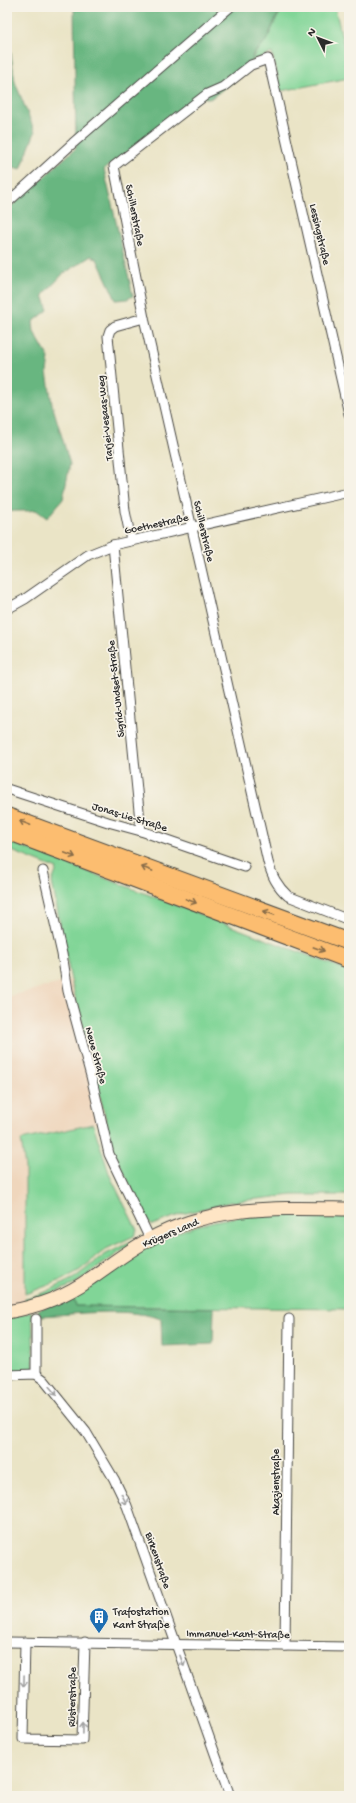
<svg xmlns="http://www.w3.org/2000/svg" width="356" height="1803" viewBox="0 0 356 1803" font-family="'Gochi Hand',sans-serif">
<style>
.built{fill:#efd6bc}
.green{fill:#81d597;stroke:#568061}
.forest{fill:#68b680;stroke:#4a7056}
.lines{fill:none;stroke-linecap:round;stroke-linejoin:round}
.street-casing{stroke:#484742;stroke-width:11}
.secondary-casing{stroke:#484742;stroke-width:15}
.highway-casing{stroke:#484742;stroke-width:18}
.street{stroke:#fff;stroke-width:9}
.secondary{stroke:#fee5c5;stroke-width:13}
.highway{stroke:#fcbd6f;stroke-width:16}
.oneway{stroke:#896d4a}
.oneway2{stroke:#a0a0a0}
.labels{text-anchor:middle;stroke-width:3.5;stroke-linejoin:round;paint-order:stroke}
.street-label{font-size:11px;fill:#2b2b2b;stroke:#f7f3e8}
.poi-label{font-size:11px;fill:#2b2b2b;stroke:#f7f3e8;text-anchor:start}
</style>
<rect width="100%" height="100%" fill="#f7f3e8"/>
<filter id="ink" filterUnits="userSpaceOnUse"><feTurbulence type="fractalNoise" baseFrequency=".025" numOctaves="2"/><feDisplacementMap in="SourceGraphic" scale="8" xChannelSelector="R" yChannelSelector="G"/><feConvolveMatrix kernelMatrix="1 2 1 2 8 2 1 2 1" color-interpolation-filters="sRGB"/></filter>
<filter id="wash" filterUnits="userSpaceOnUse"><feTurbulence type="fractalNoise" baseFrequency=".012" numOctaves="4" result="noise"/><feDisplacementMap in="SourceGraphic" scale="16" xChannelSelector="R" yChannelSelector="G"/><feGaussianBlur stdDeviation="0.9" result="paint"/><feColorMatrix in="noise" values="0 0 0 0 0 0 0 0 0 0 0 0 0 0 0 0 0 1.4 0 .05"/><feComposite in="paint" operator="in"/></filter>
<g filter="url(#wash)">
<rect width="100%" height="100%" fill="#eae4c6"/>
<polygon class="built" points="71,980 106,1121 21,1141 25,1168 25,1313 7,1318 7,997"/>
<g class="green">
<path d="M 285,7 L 335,7 L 349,69 L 349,78 L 281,91 L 272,53 L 252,61 C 254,51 261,48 266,40 C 274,28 274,19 285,7 Z"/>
<polygon points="7,841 349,971 349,1195 293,1195 230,1202 182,1214 152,1225 147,1221 114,1152 71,980 52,882 57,869 7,849"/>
<polygon points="93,1124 110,1176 137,1230 134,1236 106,1249 80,1270 62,1280 25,1294 25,1168 21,1140"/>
<path d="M 260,1213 L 349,1213 L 349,1309 L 76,1306 L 73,1295 C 113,1268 153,1238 199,1225 C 219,1219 240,1217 260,1213 Z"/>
<polygon points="140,1238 73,1285 25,1304 25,1299 48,1291 74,1278 106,1254"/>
<polygon points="32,1312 34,1368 32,1371 7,1372 7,1318"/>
</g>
<g class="forest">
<path d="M 74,7 L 285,7 L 277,16 L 266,41 L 253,54 L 251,68 L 210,99 L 203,97 L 104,169 L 133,296 L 127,299 L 116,300 L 97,259 L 91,256 L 63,274 L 43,295 L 48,310 L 33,322 L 34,332 L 49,358 L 47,372 L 52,404 L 70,464 L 63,499 L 47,518 L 36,510 C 26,512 17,510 7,512 L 7,210 L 76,148 Z"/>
<polygon points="7,25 15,82 35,132 21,169 7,166"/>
<path d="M 73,1295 L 76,1306 L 214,1308 L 213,1344 L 162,1346 L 161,1319 C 127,1307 77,1314 41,1316 L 38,1310 Z"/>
</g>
</g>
<g filter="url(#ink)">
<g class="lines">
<g class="street-casing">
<g id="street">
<polyline points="7,203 73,143 230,7"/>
<path d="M 349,414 L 268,59 L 251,65 L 223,87 L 207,94 L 114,166 L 144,318 L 268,862 C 272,876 277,886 288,896 L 349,920"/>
<polyline points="131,540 125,511 108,336 110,330 115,326 144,318"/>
<polyline points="113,545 141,831"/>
<polyline points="7,609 25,599 88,555 113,545 349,492"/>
<polyline points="7,789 108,822 141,831 245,867"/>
<polyline points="43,871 62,954 68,991 91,1076 109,1154 150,1239"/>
<polyline points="36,1319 36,1374"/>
<polyline points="7,1375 36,1374 44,1380 86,1432 114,1479 127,1506 230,1796"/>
<polyline points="7,1642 349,1647"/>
<polyline points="25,1642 23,1739 82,1740 85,1642"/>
<polyline points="285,1646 289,1319"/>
</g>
</g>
<g class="secondary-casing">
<path id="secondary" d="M 7,1312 C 37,1307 66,1296 91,1278 C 110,1265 128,1251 148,1240 C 213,1204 278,1208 349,1209"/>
</g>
<g class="highway-casing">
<g id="highway">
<polyline points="7,816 349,942"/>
<polyline points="7,831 349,960"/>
</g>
</g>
<use href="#street" class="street"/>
<use href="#secondary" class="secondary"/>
<use href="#highway" class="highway"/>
</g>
<defs><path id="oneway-shaft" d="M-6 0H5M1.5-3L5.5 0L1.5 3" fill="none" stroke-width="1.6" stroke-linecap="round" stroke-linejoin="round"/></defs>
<g class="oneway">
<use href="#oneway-shaft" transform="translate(25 823) rotate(-159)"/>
<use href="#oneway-shaft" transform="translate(70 855) rotate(21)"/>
<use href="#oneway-shaft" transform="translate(147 869) rotate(-160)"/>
<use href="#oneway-shaft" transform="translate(191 901) rotate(21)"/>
<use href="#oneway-shaft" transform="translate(269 913) rotate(-160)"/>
<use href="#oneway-shaft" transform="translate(319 949) rotate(20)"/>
</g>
<g class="oneway2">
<use href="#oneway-shaft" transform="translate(53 1391) rotate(50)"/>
<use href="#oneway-shaft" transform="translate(124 1499) rotate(63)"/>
<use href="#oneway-shaft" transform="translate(182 1661) rotate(70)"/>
<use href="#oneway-shaft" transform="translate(24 1681) rotate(91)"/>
<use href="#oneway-shaft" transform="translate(83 1728) rotate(-89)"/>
</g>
</g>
<defs>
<g id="building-pin" transform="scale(1)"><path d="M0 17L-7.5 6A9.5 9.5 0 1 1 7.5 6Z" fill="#1f6fb2" stroke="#f7f3e8"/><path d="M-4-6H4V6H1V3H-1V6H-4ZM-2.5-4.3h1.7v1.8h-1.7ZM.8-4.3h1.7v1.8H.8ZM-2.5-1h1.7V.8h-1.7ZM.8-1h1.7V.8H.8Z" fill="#fff"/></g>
</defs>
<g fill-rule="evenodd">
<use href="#building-pin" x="99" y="1617"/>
</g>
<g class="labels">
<g class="street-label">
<text transform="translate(136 215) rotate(79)" y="4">Schillerstraße</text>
<text transform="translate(321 234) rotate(77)" y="4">Lessingstraße</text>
<text transform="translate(104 418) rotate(-96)" y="4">Tarjei-Vesaas-Weg</text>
<text transform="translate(156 523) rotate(-12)" y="4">Goethestraße</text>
<text transform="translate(205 531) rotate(77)" y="4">Schillerstraße</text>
<text transform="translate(115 689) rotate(-96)" y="4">Sigrid-Undset-Straße</text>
<text transform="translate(130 816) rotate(17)" y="4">Jonas-Lie-Straße</text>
<text transform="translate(97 1055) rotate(75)" y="4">Neue Straße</text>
<text transform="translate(170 1232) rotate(-23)" y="4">Krügers Land</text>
<text transform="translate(275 1482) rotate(-90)" y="4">Akazienstraße</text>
<text transform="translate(159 1560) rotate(71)" y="4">Birkenstraße</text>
<text transform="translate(238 1633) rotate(1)" y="4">Immanuel-Kant-Straße</text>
<text transform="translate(71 1697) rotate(-89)" y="4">Rüsterstraße</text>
</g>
<g class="poi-label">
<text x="113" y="1615">Trafostation<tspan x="113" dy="13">Kant Straße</tspan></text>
</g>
</g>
<rect width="356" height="1803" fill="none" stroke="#f7f3e8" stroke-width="24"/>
<g transform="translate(318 38) rotate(312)" stroke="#f7f3e8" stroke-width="3" paint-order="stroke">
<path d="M0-3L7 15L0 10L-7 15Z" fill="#2b2b2b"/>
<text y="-6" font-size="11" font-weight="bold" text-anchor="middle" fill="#2b2b2b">N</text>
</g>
</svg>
